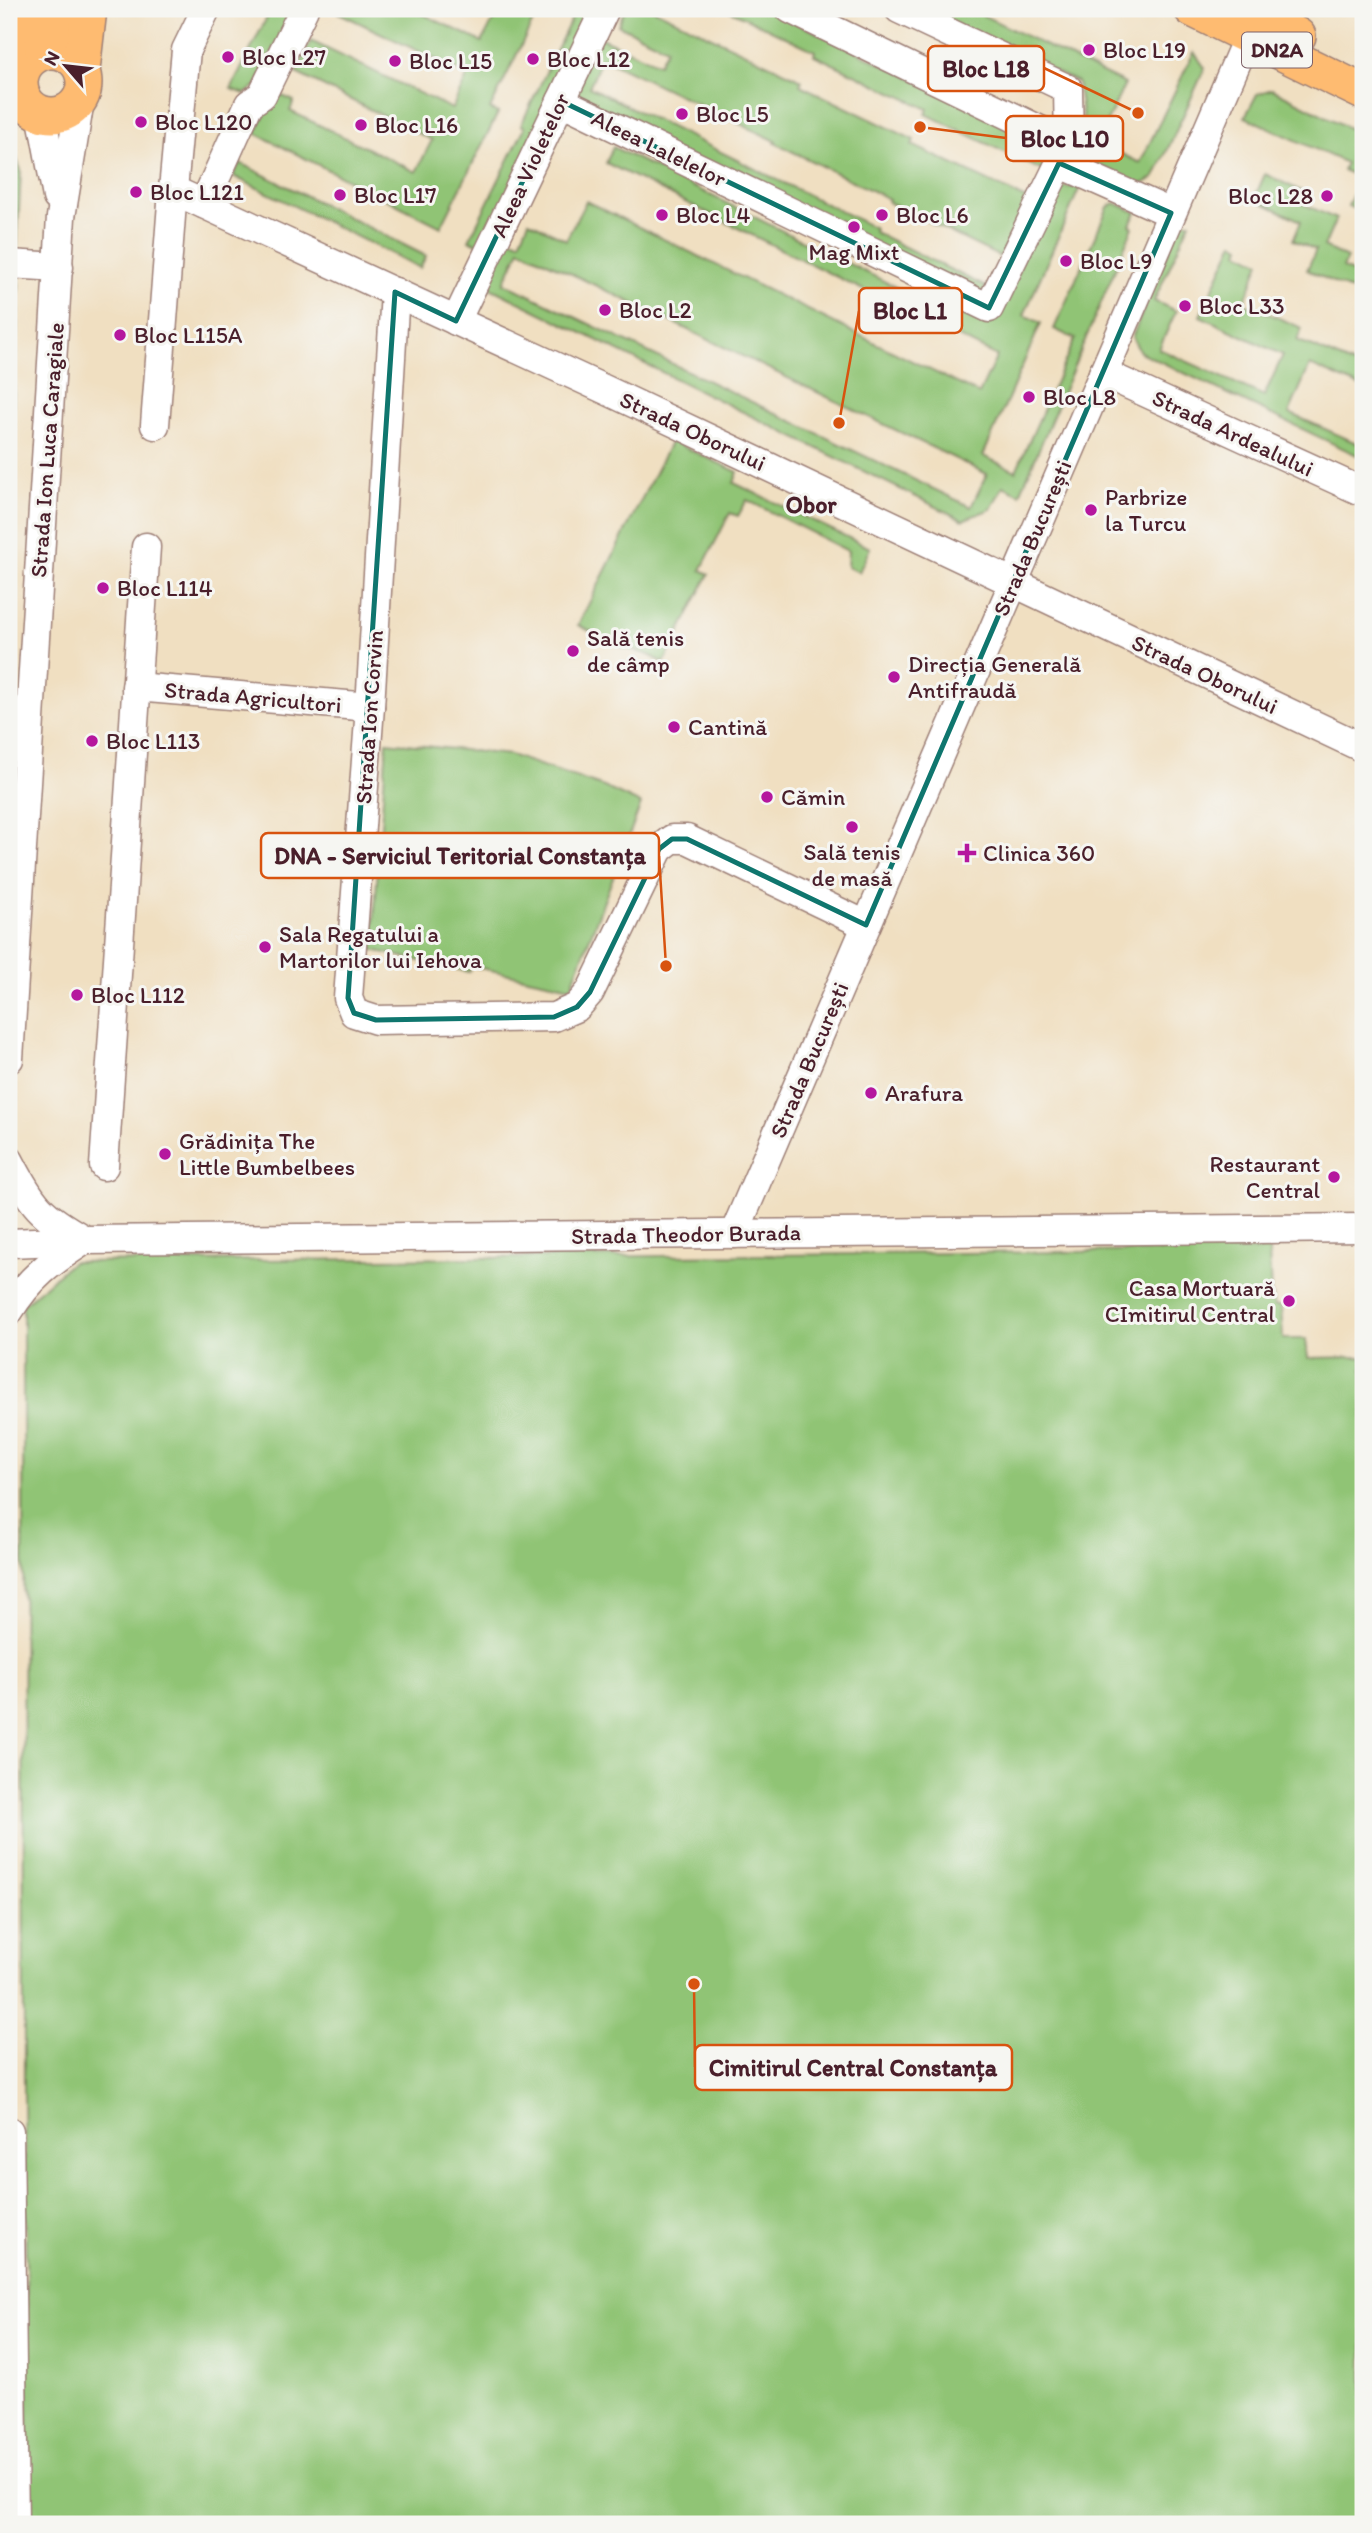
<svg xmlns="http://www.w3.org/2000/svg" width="1372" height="2533" viewBox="0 0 1372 2533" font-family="Itim,sans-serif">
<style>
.green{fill:#90c475;stroke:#6d7250;stroke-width:2;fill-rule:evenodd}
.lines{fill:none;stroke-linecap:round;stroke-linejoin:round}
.minor-casing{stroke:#9d7f76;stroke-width:31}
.major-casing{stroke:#9d7f76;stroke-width:38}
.minor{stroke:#fff;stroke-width:28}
.major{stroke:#febb71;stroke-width:35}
.marked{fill:none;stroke:#0f766e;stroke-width:5;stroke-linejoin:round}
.poi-dot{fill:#b5179e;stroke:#f6f6f2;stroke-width:2.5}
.labels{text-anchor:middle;stroke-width:6;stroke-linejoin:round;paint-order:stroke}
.shield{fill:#f6f6f2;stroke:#7e6067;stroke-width:2}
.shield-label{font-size:21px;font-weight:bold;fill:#4a1f2b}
.poi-label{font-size:23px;fill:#4a1f2b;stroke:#f6f6f2;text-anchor:start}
.street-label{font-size:23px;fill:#4a1f2b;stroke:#f6f6f2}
.neighbourhood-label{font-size:24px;font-weight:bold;fill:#4a1f2b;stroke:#f6f6f2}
.leader{fill:none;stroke:#d8530f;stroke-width:2.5}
.callout-dot{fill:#d8530f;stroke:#f6f6f2;stroke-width:2.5}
.callout{fill:#f6f6f2;stroke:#d8530f;stroke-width:2.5}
.callout-label{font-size:24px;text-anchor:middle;font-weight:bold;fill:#4a1f2b}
</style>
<rect width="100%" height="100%" fill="#f6f6f2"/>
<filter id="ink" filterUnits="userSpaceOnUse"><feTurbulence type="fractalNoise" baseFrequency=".0143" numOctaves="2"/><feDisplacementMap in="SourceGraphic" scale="14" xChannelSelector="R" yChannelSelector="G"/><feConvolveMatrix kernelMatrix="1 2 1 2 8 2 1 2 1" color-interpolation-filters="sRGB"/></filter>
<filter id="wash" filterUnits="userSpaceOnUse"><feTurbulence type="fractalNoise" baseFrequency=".00686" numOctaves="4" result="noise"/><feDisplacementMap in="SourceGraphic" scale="28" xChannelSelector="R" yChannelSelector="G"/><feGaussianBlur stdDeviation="1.57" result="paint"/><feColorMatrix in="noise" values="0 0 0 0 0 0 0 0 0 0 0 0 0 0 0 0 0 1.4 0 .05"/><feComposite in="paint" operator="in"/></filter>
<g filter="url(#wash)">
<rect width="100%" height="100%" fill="#f0dfc1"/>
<g class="green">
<polygon points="271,9 293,9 257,85 245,94 231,89"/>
<polygon points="341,9 412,9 482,42 499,9 539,9 490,109 498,113 441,227 255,133 276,93 294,101 290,111 416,172 432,140 296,73 311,41 452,109 468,75 339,13"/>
<polygon points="576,9 598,9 484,247 469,240 525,127 521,125"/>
<polygon points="625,9 653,9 802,80 800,85 914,140 912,145 1028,200 1000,257 888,202 889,199 775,143 776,141 602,58 589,87 875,228 874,232 986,287 980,299 569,99 599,37 659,64 667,48 618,25"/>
<polygon points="727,9 768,9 1055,147 1043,171 926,114 928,109 814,55 815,51"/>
<polygon points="922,9 970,9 1125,84 1097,142 1140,163 1194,52 1205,68 1155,177 1139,186 1089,162 1096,143 1086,137 1077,82"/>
<polygon points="1272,89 1363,135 1363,213 1348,206 1360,178 1343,170 1346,163 1245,117 1257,94"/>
<path d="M 613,147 L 934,306 L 938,300 L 988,324 L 1053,195 L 1065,187 L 1080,187 L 1024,315 L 1041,323 L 983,456 L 1016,471 L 1075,339 L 1054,329 L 1108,207 L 1115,203 L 1136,212 L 1130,225 L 1133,227 L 1020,494 L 1003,486 L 991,509 L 963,520 L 482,284 L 504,236 L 520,242 L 529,221 L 566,240 L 586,201 L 979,394 L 997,356 L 606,163 ZM 520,249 L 987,474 L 971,507 L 504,283 Z"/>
<polygon points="9,150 16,158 21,170 17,249 9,248"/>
<polygon points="240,163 426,256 420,268 233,176"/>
<polygon points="1265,174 1303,192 1299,202 1336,219 1324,247 1347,258 1343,268 1363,277 1363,296 1307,270 1316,250 1293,240 1301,221 1254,199"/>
<polygon points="1181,221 1190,222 1154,301 1176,311 1159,349 1264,396 1283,355 1200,316 1234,242 1241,246 1239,252 1260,262 1244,303 1302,328 1297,340 1363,369 1363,388 1310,365 1289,413 1363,446 1363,458 1140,352 1132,337"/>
<polygon points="9,275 19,276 9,481"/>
<polygon points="671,441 738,472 734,483 870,548 859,572 847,567 848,551 747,500 738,516 730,513 701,570 709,574 664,663 649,655 622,647 578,625"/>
<polygon points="387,742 510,755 604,787 641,804 571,987 471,966 469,972 372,950"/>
<polygon points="1269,1250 1271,1295 1273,1296 1274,1306 1281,1306 1283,1339 1306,1339 1308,1358 1363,1357 1363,2524 29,2524 24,2093 23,1305 72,1262"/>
</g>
</g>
<g filter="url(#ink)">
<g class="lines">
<g class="minor-casing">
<g id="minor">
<polyline points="790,9 1069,144"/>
<polyline points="561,101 989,308 1069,144 1068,89 899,9"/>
<polyline points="41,113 57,197"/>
<polyline points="1059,163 1171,213"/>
<polyline points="173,190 606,390 1363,748"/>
<polyline points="204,204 249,104 262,95 304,9"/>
<polyline points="9,264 59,267"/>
<polyline points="395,292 370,707 348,998 354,1013 376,1020 554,1017 577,1007 590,992 659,849 672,839 687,839 866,925"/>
<polyline points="456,321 605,9"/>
<polyline points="1103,373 1363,492"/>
<polyline points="155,425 173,190 186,50 206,9"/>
<polyline points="136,687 370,707"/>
<polyline points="9,1059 61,217 80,100"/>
<path d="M 9,1160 C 33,1206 40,1215 85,1240"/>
<polyline points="104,1166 146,547"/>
<polyline points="734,1234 1248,36"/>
<polyline points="9,1243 85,1240 1363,1228"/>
<path d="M 9,1311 C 31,1276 51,1262 85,1240"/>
<polyline points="9,2131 14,2524"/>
</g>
</g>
<g class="major-casing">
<g id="major">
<polyline points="1192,9 1363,92"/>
<polyline points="1248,9 1298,36"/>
<polyline points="9,35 36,9"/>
<circle cx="52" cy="83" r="32"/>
<polyline points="43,51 63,9"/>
<polyline points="82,70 89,9"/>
</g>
</g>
<use href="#minor" class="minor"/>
<use href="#major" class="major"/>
</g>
</g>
<path class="marked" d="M 561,101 L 989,308 L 1059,163 L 1171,213 L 866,925 L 687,839 L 672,839 L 659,849 L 590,992 L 577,1007 L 554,1017 L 376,1020 L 354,1013 L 348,998 L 395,292 L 456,321 Z"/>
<g class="poi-dot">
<circle cx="1089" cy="50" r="7"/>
<circle cx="228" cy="57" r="7"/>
<circle cx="533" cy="59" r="7"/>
<circle cx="395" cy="61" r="7"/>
<circle cx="682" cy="114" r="7"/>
<circle cx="141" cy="122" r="7"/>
<circle cx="361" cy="125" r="7"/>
<circle cx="136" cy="192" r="7"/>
<circle cx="340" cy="195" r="7"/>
<circle cx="1327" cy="196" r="7"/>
<circle cx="662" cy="215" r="7"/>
<circle cx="882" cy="215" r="7"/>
<circle cx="854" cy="227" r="7"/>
<circle cx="1066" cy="261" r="7"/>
<circle cx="1185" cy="306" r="7"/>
<circle cx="605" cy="310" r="7"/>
<circle cx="120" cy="335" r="7"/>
<circle cx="1029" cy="397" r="7"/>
<circle cx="1091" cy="510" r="7"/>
<circle cx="103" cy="588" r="7"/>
<circle cx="573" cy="651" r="7"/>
<circle cx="894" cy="677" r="7"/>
<circle cx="674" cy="727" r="7"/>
<circle cx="92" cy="741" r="7"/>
<circle cx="767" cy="797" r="7"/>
<circle cx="852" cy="827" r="7"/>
<path d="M963.5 842.5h7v7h7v7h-7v7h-7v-7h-7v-7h7z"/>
<circle cx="265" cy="947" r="7"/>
<circle cx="77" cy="995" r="7"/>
<circle cx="871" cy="1093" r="7"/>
<circle cx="165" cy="1154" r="7"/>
<circle cx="1334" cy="1177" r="7"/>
<circle cx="1289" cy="1301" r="7"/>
</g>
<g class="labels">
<rect class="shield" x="1242" y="32.5" width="70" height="35" rx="5"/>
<g class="shield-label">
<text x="1277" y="57">DN2A</text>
</g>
<g class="poi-label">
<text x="1103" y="58">Bloc L19</text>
<text x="242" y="65">Bloc L27</text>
<text x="547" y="67">Bloc L12</text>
<text x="409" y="69">Bloc L15</text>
<text x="696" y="122">Bloc L5</text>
<text x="155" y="130">Bloc L120</text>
<text x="375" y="133">Bloc L16</text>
<text x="150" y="200">Bloc L121</text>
<text x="354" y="203">Bloc L17</text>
<text x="1313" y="204" text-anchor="end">Bloc L28</text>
<text x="676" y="223">Bloc L4</text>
<text x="896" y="223">Bloc L6</text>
<text x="854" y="260" text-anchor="middle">Mag Mixt</text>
<text x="1080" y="269">Bloc L9</text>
<text x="1199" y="314">Bloc L33</text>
<text x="619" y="318">Bloc L2</text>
<text x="134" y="343">Bloc L115A</text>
<text x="1043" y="405">Bloc L8</text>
<text x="1105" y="505">Parbrize<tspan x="1105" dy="26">la Turcu</tspan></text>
<text x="117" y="596">Bloc L114</text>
<text x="587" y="646">Sală tenis<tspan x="587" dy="26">de câmp</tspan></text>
<text x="908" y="672">Direcția Generală<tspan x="908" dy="26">Antifraudă</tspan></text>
<text x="688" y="735">Cantină</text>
<text x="106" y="749">Bloc L113</text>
<text x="781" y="805">Cămin</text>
<text x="852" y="860" text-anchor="middle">Sală tenis<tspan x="852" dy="26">de masă</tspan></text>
<text x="983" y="861">Clinica 360</text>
<text x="279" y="942">Sala Regatului a<tspan x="279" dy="26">Martorilor lui Iehova</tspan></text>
<text x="91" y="1003">Bloc L112</text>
<text x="885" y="1101">Arafura</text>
<text x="179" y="1149">Grădinița The<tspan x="179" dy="26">Little Bumbelbees</tspan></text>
<text x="1320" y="1172" text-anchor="end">Restaurant<tspan x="1320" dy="26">Central</tspan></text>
<text x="1275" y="1296" text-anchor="end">Casa Mortuară<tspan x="1275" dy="26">CImitirul Central</tspan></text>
</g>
<g class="street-label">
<text transform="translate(659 148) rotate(26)" y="8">Aleea Lalelelor</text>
<text transform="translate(530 165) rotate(-65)" y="8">Aleea Violetelor</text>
<text transform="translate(693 431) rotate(25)" y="8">Strada Oborului</text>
<text transform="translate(1233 433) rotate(25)" y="8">Strada Ardealului</text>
<text transform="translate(47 450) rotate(-86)" y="8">Strada Ion Luca Caragiale</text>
<text transform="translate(1032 538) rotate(-67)" y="8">Strada București</text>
<text transform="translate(1205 674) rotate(25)" y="8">Strada Oborului</text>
<text transform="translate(253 697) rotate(5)" y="8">Strada Agricultori</text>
<text transform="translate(369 717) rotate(-86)" y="8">Strada Ion Corvin</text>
<text transform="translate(809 1060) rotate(-67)" y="8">Strada București</text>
<text transform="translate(686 1234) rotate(-1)" y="8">Strada Theodor Burada</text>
</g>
<g class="neighbourhood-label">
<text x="811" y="513">Obor</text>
</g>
</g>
<path class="leader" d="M1138 113L1044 68M920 127L1006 138M839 423L859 311M666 966L659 856M694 1984L695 2067"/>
<g class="callout-dot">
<circle cx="1138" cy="113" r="7"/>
<circle cx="920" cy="127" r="7"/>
<circle cx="839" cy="423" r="7"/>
<circle cx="666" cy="966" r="7"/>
<circle cx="694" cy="1984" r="7"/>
</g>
<g class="callout">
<rect x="928" y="46" width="116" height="45" rx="7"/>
<rect x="1006" y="116" width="117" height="45" rx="7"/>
<rect x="859" y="288" width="103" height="45" rx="7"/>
<rect x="261" y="833" width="398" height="45" rx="7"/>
<rect x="695" y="2045" width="317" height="45" rx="7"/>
</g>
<g class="callout-label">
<text x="986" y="77">Bloc L18</text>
<text x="1065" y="147">Bloc L10</text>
<text x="910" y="319">Bloc L1</text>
<text x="460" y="864">DNA - Serviciul Teritorial Constanța</text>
<text x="853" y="2076">Cimitirul Central Constanța</text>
</g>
<rect width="1372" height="2533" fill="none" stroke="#f6f6f2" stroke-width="35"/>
<g transform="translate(66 66) rotate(298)" stroke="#f6f6f2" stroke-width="5" paint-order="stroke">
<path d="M0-5L12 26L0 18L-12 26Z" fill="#4a1f2b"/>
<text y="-10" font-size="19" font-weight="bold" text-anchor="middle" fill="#4a1f2b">N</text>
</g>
</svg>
